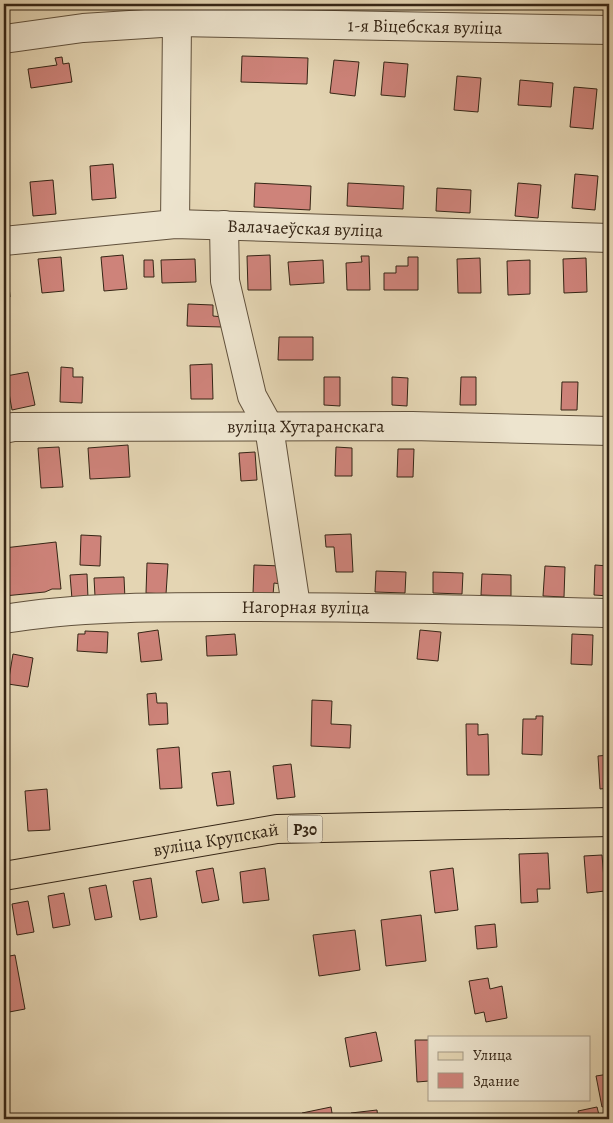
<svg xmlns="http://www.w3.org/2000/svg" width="613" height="1123" viewBox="0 0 613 1123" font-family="Alegreya,serif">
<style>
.building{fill:#ce837a;stroke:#352515}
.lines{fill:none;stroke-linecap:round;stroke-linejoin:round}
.minor-casing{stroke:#61513c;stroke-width:30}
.major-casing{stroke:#352515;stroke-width:30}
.minor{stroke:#ede4ce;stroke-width:28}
.major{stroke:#e4d5b3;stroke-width:28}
.labels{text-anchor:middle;stroke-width:5;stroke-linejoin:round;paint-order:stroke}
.shield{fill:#ede4ce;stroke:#6c5e4c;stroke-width:1}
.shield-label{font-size:16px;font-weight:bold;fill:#352515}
.street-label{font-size:18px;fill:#352515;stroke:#ede4ce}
</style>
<rect width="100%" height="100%" fill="#e4d5b3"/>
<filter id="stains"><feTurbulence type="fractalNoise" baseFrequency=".004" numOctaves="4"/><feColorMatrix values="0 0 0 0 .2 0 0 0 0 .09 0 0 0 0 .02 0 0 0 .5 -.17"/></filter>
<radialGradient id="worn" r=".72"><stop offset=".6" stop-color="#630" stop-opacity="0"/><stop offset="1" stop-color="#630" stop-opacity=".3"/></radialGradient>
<g class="building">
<polygon points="242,56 308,58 307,84 241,82"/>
<polygon points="62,57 63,64 69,63 72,82 31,88 28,69 57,65 55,58"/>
<polygon points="334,60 359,62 355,96 330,93"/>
<polygon points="384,62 408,64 405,97 381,95"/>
<polygon points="457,76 481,78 478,112 454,110"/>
<polygon points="520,80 553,83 551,107 518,105"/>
<polygon points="574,87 597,89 593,129 570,127"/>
<polygon points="113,164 116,198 92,200 90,166"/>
<polygon points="575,174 598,176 595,210 572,208"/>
<polygon points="53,180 56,214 33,216 30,182"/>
<polygon points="255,183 311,186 310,210 254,207"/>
<polygon points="348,183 404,186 403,209 347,206"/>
<polygon points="518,183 541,185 538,218 515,216"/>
<polygon points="437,188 471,190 470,213 436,211"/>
<polygon points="123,255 127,289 104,291 101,257"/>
<polygon points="270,255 271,290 248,290 247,256"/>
<polygon points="361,256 369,256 370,290 347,290 346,263 362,262"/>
<polygon points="61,257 64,291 42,293 38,259"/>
<polygon points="408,257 418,257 418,290 384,290 384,273 396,273 396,266 408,266"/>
<polygon points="480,258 481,293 458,293 457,259"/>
<polygon points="586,258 587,292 564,293 563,259"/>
<polygon points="195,259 196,282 162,283 161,260"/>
<polygon points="144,260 153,260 154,277 144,277"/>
<polygon points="323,260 324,283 290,285 288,262"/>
<polygon points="530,260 530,294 508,295 507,261"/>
<polygon points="7,263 10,297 4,298 4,264"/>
<polygon points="188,304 213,305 213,316 223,317 222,327 187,326"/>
<polygon points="279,337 313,337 313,360 278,360"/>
<polygon points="212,364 213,399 191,399 190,365"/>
<polygon points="61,367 73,368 73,377 83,377 82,403 60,402"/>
<polygon points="28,372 35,405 12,410 6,376"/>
<polygon points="324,377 340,377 340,406 324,405"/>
<polygon points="392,377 408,378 407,406 392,405"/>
<polygon points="461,377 476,377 476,405 460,405"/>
<polygon points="562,382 578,382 577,410 561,410"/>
<rect x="604" y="390" width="5" height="16"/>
<polygon points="128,445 130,477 90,479 88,448"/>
<polygon points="59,447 63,487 41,488 38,448"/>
<polygon points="336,447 352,448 352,476 335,476"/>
<polygon points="398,449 414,449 413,477 397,477"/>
<polygon points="255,452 257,480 241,481 239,453"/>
<polygon points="351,534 353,572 336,572 334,547 326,547 325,535"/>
<polygon points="81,535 101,536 100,566 80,565"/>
<polygon points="56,542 61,589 52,589 45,592 4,596 4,548"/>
<polygon points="147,563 168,564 166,594 146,593"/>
<polygon points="254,565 282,566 281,584 274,583 273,595 253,594"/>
<polygon points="595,565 609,566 609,596 594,595"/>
<polygon points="545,566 565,567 564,597 543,596"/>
<polygon points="376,571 406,572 405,593 375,592"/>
<polygon points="433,572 463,573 462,594 433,593"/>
<polygon points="87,574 88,598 72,599 70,575"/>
<polygon points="482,574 511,575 511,596 481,595"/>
<polygon points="124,577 125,599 111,600 110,595 95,596 94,578"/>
<polygon points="158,630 162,660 141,662 138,633"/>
<polygon points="420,630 441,632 438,661 417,659"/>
<polygon points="85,631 108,632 107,653 77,651 78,634 85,634"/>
<polygon points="235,634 237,655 207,656 206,636"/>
<polygon points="572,634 593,635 592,665 571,664"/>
<polygon points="13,654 33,658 28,687 8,684"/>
<polygon points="156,693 157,703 167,703 168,724 149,725 147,694"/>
<polygon points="312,700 332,701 331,724 351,725 350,748 311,746"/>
<polygon points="536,716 543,716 542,755 522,754 523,719 536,719"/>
<polygon points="466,724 478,724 478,735 488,734 489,775 467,775"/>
<polygon points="179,747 182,788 160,789 157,749"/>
<polygon points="609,755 609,788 600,789 598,756"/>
<polygon points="291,764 295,797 277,799 273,766"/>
<polygon points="230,771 234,804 217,806 212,773"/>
<polygon points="47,789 50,830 28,831 25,791"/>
<polygon points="548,853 550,889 537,889 538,902 521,903 519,854"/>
<polygon points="602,855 605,891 587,893 584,856"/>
<polygon points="213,868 219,900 202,903 196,871"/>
<polygon points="265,868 269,900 243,903 240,872"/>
<polygon points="453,868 458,910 435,913 430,871"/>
<polygon points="151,878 157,917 140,920 133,881"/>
<polygon points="106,885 112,917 95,920 89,888"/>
<polygon points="64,893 70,925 53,928 48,896"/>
<polygon points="28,901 34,932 17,935 12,904"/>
<polygon points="421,915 426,961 386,966 381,920"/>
<polygon points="495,924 497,947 477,949 475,926"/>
<polygon points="355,930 360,970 319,976 313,935"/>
<polygon points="15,955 25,1009 4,1013 4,957"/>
<polygon points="488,978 490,989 502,986 507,1018 486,1022 484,1012 475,1014 469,981"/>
<polygon points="376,1032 382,1061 350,1067 345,1038"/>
<polygon points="415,1040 429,1040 429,1081 417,1082"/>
<polygon points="609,1074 609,1105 602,1107 596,1076"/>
<polygon points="331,1107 333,1119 304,1119 302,1113"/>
<polygon points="597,1107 600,1119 580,1119 578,1111"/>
<polygon points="377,1110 378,1119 352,1119 351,1113"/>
</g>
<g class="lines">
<g class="minor-casing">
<g id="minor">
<path id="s1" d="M 4,39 L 83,28 L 177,22 L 609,30"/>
<polyline points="175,224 177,22"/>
<polyline points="224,225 225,281 252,396 269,427 296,606"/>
<path id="s2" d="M 4,241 L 175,224 L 609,238"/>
<path id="s3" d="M 4,429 L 13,427 L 412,426 L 609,431"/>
<path id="s4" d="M 4,619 C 77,607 152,607 227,607 C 354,606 482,610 609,613"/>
</g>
</g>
<g class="major-casing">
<g id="major">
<path id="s5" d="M 4,876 L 277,829 L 609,822"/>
</g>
</g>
<use href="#minor" class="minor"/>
<use href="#major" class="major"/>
</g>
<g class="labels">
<rect class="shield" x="287.5" y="815.5" width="35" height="27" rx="4"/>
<g class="shield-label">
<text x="305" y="835">Р30</text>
</g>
<g class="street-label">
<text dy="6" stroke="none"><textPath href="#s1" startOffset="422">1-я Віцебская вуліца</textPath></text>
<text dy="6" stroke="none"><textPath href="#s2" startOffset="302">Валачаеўская вуліца</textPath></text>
<text dy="6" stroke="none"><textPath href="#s3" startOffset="302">вуліца Хутаранскага</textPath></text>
<text dy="6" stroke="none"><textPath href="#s4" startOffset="302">Нагорная вуліца</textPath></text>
<text dy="6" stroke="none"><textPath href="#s5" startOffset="215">вуліца Крупскай</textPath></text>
</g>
</g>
<rect width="613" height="1123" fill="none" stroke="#e4d5b3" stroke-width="20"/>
<rect x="5" y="5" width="603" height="1113" fill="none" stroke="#352515" stroke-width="2.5"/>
<rect x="10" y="10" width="593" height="1103" fill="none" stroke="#352515"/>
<rect x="428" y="1036" width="162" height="65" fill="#ede4ce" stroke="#a39884"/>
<rect x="438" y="1052" width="25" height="8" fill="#e4d5b3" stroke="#a39884"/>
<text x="473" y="1060" font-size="15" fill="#352515">Улица</text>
<rect x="438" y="1073" width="25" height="15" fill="#ce837a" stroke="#a39884"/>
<text x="473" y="1086" font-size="15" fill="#352515">Здание</text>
<rect width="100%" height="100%" filter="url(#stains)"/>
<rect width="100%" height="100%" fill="url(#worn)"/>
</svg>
